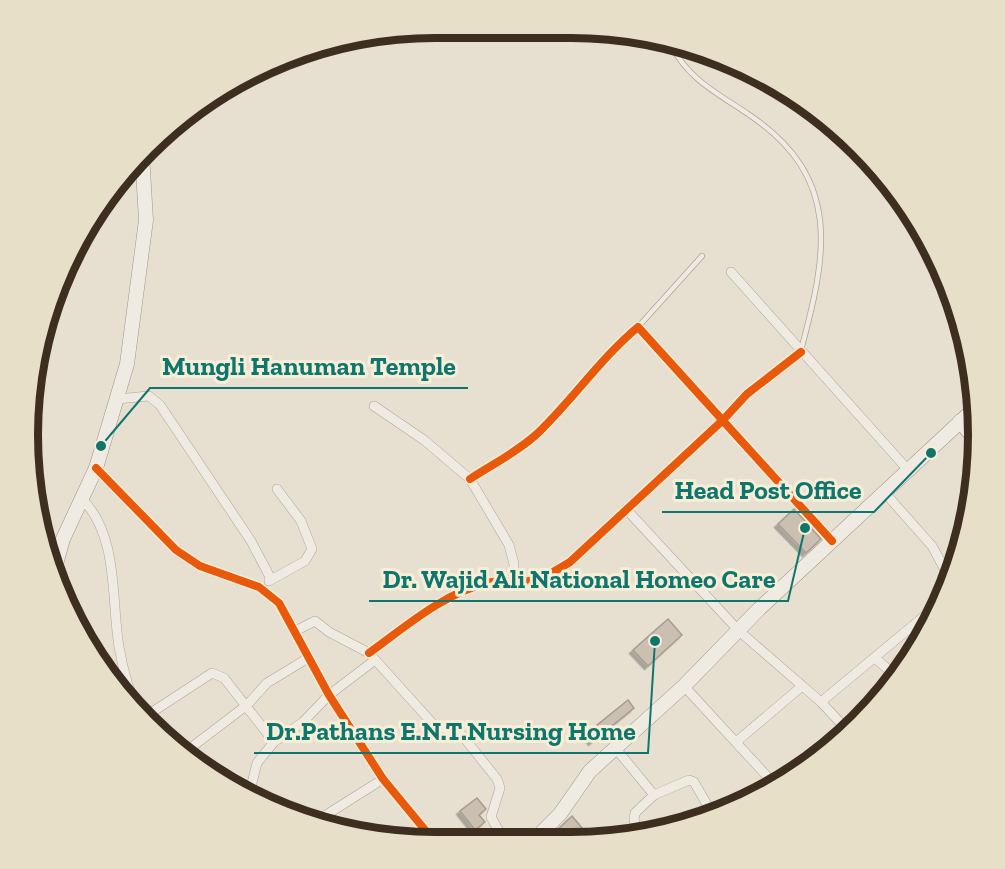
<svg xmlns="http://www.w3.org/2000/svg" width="1005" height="869" viewBox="0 0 1005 869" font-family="'Zilla Slab',serif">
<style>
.building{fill:#cbbfb2;stroke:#a89c90;stroke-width:1.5;filter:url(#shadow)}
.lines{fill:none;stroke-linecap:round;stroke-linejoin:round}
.service-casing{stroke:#ada599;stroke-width:6}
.minor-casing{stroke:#ada599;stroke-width:10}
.secondary-casing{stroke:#9c958a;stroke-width:15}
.service{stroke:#efebe3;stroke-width:4.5}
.minor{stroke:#efebe3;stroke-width:9}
.secondary{stroke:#efebe3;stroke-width:14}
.cycleway-casing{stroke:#f7eed8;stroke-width:11}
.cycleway{stroke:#e8590c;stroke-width:8}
.rim{fill:none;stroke:#3d2e20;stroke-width:8}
.leader{fill:none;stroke:#0f766e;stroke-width:2}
.callout-dot{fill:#0f766e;stroke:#f7eed8;stroke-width:2}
.callout-label{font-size:26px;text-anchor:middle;font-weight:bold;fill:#0f766e;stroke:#f7eed8;stroke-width:6;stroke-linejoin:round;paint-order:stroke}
</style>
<defs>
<filter id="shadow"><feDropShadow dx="-3.5" dy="3.5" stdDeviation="0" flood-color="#0004"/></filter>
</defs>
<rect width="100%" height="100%" fill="#e7e0d1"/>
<g class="building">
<polygon points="794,509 821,539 806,553 778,524"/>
<polygon points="668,619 682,635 648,666 633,650"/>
<polygon points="628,700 634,708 592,742 586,734"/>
<polygon points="477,798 486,809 479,815 485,822 475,830 460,811"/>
<polygon points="572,816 582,828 566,841 559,841 553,834"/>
</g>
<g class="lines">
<g class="service-casing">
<g id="service">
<path d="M 671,45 C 688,79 717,93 748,114 C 843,177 827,254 801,350"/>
<polyline points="638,327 702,256"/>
</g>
</g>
<g class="minor-casing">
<g id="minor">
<polyline points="731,272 909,471"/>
<polyline points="117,399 149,396 160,405 251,541 271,579"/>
<polyline points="374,406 424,440 470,479 509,545 514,564 513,581"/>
<polyline points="96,468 176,550 200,566 259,587 279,603 329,695 383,779 435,842"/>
<path d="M 470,479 C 493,464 519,451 539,432 C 574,398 601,358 638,327 L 832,541"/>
<polyline points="885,493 932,546 950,579"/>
<path d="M 82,499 C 119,536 111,599 119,647 C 123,670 129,692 139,713"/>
<polyline points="626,509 739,631 821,702 848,731"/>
<polyline points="269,581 305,561 312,549 301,521 277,489"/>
<polyline points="295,631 315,621 329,632 369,653 434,725 461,734 497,779 500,788 491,817 505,842"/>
<path d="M 369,653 C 405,627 444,593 487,583 C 501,579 515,583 529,581 C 544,578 557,570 570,562 L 723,420 L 747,394 L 801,352"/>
<polyline points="875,658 897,677"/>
<polyline points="684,686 776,786"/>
<polyline points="821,702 940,603"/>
<polyline points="143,718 212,673 224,678 274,742"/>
<polyline points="736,742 801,687"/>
<polyline points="617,750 654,795 635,813 634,820 639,833"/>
<polyline points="184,753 247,705 267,683 308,658"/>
<polyline points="249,795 257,763 274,742 303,722 329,695 375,660"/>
<polyline points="654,795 689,780 694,782 713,815"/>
<polyline points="315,822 383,779"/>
</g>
</g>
<g class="secondary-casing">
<g id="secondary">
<polyline points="960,421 976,441"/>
<polyline points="53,575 63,539 96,468 127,364 146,220 142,154"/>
<polyline points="528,841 536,838 560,814 590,771 684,686 759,609 975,408"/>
</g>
</g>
<use href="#service" class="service"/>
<use href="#minor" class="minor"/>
<use href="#secondary" class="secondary"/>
<g class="cycleway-casing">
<g id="cycleway">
<polyline points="96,468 176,550 200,566 259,587 279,603 329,695 383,779 435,842"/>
<path d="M 470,479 C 493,464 519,451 539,432 C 574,398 601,358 638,327 L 832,541"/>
<path d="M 369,653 C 405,627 444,593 487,583 C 501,579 515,583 529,581 C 544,578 557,570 570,562 L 723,420 L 747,394 L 801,352"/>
</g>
</g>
<use href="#cycleway" class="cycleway"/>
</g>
<path d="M0 0H1005V869H0ZM435 38H571A397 397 0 0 1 968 435V435A397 397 0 0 1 571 832H435A397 397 0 0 1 38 435V435A397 397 0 0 1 435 38Z" fill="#e8dfc9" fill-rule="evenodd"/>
<path class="rim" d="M435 38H571A397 397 0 0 1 968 435V435A397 397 0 0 1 571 832H435A397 397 0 0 1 38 435V435A397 397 0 0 1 435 38Z"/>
<path class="leader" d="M101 446L150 388H468M931 453L874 512H662M805 528L788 601H369M655 641L648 753H254"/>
<g class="callout-dot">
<circle cx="101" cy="446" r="6"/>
<circle cx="931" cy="453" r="6"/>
<circle cx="805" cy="528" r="6"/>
<circle cx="655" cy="641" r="6"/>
</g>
<g class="callout-label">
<text x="309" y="375">Mungli Hanuman Temple</text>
<text x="768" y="499">Head Post Office</text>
<text x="579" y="588">Dr. Wajid Ali National Homeo Care</text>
<text x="451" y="740">Dr.Pathans E.N.T.Nursing Home</text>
</g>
</svg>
